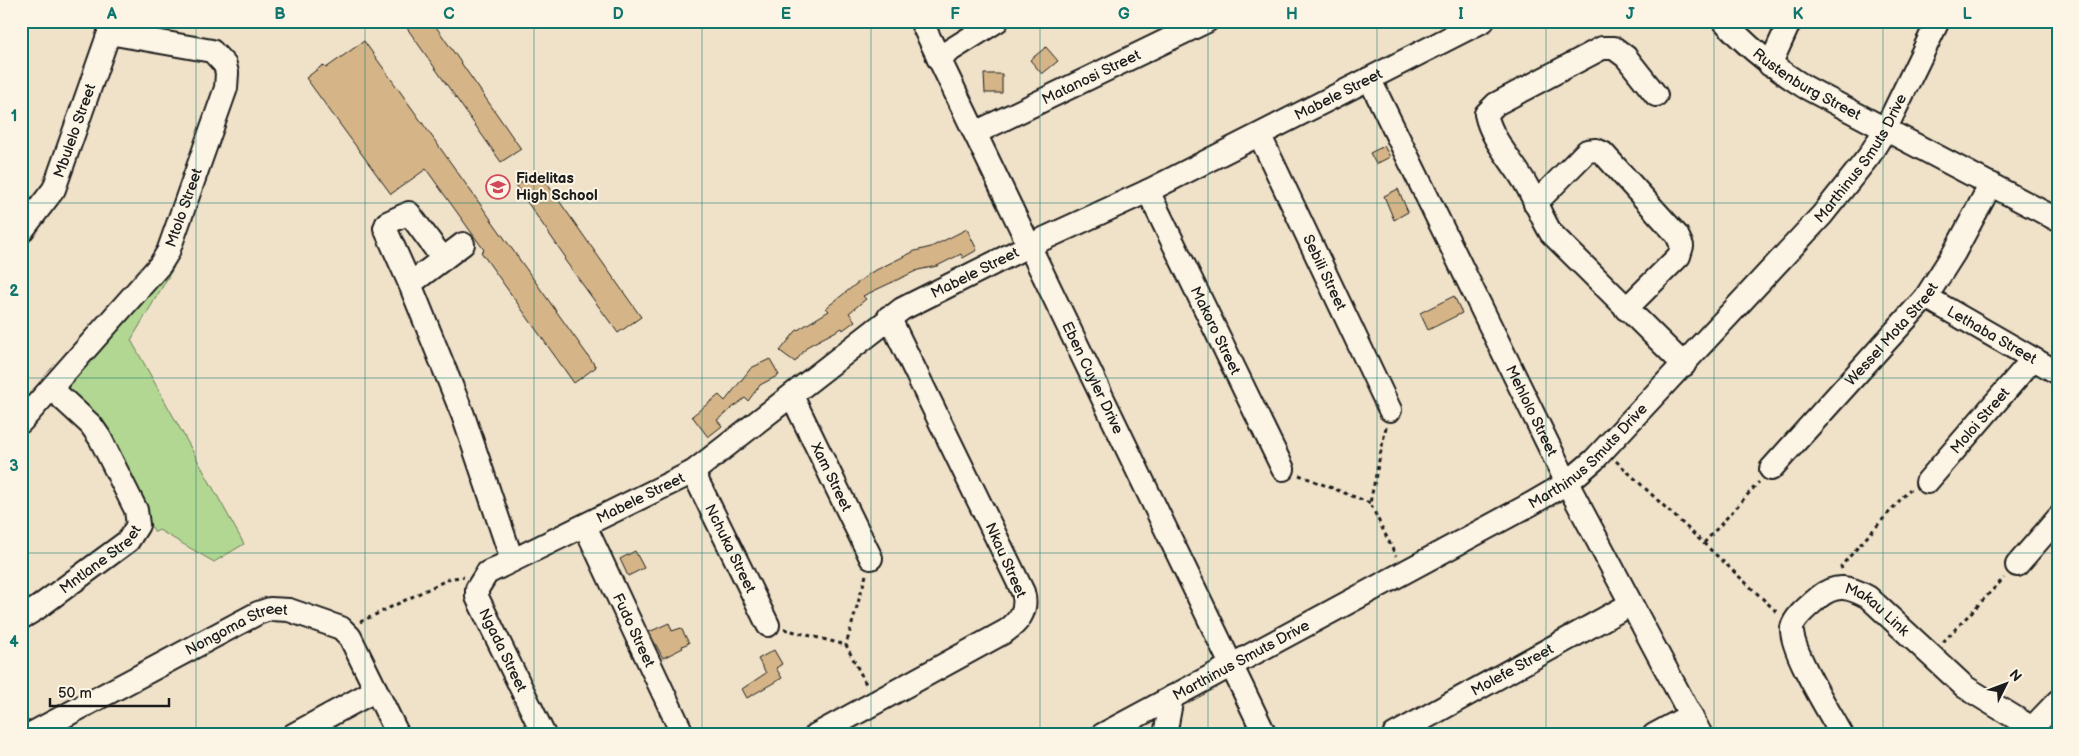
<svg xmlns="http://www.w3.org/2000/svg" width="2079" height="756" viewBox="0 0 2079 756" font-family="'Balsamiq Sans',sans-serif">
<style>
.green{fill:#b2d792;stroke:#677a57}
.building{fill:#d5b588;stroke:#1c1c1c}
.lines{fill:none;stroke-linecap:round;stroke-linejoin:round}
.minor-casing{stroke:#1c1c1c;stroke-width:26}
.path{stroke:#1c1c1c;stroke-width:3;stroke-dasharray:4 4;stroke-linecap:butt}
.minor{stroke:#fcf5e5;stroke-width:22}
.grid{fill:none;stroke:#0f766e;stroke-width:1;stroke-opacity:0.55}
.labels{text-anchor:middle;stroke-width:4;stroke-linejoin:round;paint-order:stroke}
.street-label{font-size:15px;fill:#1c1c1c;stroke:#fcf5e5}
.poi-label{font-size:15px;font-weight:bold;fill:#1c1c1c;stroke:#fcf5e5;text-anchor:start}
.neatline{fill:none;stroke:#0f766e;stroke-width:2}
.grid-label{font-size:16px;text-anchor:middle;font-weight:bold;fill:#0f766e}
</style>
<rect width="100%" height="100%" fill="#f0e2c9"/>
<filter id="ink" filterUnits="userSpaceOnUse"><feTurbulence type="fractalNoise" baseFrequency=".02" numOctaves="2"/><feDisplacementMap in="SourceGraphic" scale="10" xChannelSelector="R" yChannelSelector="G"/><feConvolveMatrix kernelMatrix="1 2 1 2 8 2 1 2 1" color-interpolation-filters="sRGB"/></filter>
<g filter="url(#ink)">
<polygon class="green" points="168,264 174,267 131,340 244,544 214,562 159,530 155,532 149,523 146,510 65,388"/>
<g class="building">
<polygon points="402,21 432,21 521,149 501,162"/>
<polygon points="364,41 596,367 574,383 481,252 484,250 426,169 391,194 306,78 323,65 326,68"/>
<polygon points="1046,47 1058,61 1042,74 1030,60"/>
<polygon points="984,74 1002,74 1002,93 985,93"/>
<polygon points="1384,146 1390,157 1376,164 1370,153"/>
<polygon points="538,171 641,317 618,333 564,259 566,258 516,186"/>
<polygon points="1398,189 1408,212 1394,220 1384,196"/>
<polygon points="967,229 977,250 963,258 961,254 937,266 918,270 863,296 866,299 849,313 855,321 843,330 842,328 808,346 795,362 780,351 796,331 829,311 826,308 870,273 915,251 931,247"/>
<polygon points="1454,296 1462,313 1428,330 1420,313"/>
<polygon points="770,359 779,375 760,385 748,401 745,398 717,420 722,426 708,437 692,416 719,395 725,401 751,368"/>
<polygon points="635,551 644,568 628,576 620,559"/>
<polygon points="669,623 672,631 681,628 689,643 682,646 683,648 663,658 649,632"/>
<polygon points="774,650 782,664 776,668 782,678 747,698 742,689 766,673 758,659"/>
</g>
<g class="lines">
<g class="minor-casing">
<g id="minor">
<path id="s1" d="M 921,21 L 1265,735"/>
<path id="s2" d="M 1724,21 C 1748,48 1774,68 1805,87 L 2058,220"/>
<polyline points="938,58 997,21"/>
<polyline points="1770,65 1790,21"/>
<path id="s3" d="M 1370,80 L 1567,483 L 1701,735"/>
<path d="M 1656,95 L 1626,57 L 1614,48 L 1602,48 L 1496,104 L 1486,114 C 1492,142 1515,163 1528,188 C 1536,203 1542,218 1551,233 L 1684,365"/>
<path id="s4" d="M 975,133 L 1207,21"/>
<path id="s5" d="M 1260,136 L 1390,410"/>
<path id="s6" d="M 1148,191 L 1283,469"/>
<polyline points="1535,204 1587,151 1596,150 1603,153 1677,235 1682,246 1679,256 1626,309"/>
<path id="s7" d="M 21,232 L 54,189 L 109,33 L 109,21"/>
<polyline points="463,244 410,284 463,415 512,560"/>
<polyline points="410,284 385,228 387,223 409,213 443,259"/>
<path id="s8" d="M 1926,297 L 2058,373"/>
<path id="s9" d="M 792,396 L 871,558"/>
<path id="s10" d="M 21,422 L 160,265 L 168,252 L 226,88 L 227,73 L 225,65 L 212,51 L 109,33"/>
<path id="s11" d="M 1771,469 L 1926,297 L 1954,253 L 1991,184"/>
<path id="s12" d="M 693,472 L 768,625"/>
<path id="s13" d="M 1927,482 L 2032,360"/>
<path id="s14" d="M 585,526 L 683,735"/>
<polyline points="2017,565 2058,518"/>
<path id="s15" d="M 21,618 L 36,609 L 128,541 L 138,525 L 136,510 L 100,438 L 91,425 L 52,389"/>
<path id="s16" d="M 29,735 L 258,613 L 270,609 L 289,610 L 341,628 L 350,637 L 398,735"/>
<polyline points="293,735 376,690"/>
<path id="s17" d="M 544,735 L 477,597 L 477,589 L 487,573 L 693,472 L 902,309 L 1028,246 L 1148,191 L 1483,21"/>
<path d="M 816,735 L 1006,631 C 1020,621 1028,609 1023,592 L 889,317"/>
<path id="s18" d="M 1102,735 L 1531,504 L 1567,483 L 1594,460 L 1822,215 L 1869,156 L 1885,130 L 1938,21"/>
<polyline points="1165,735 1172,697"/>
<path id="s19" d="M 1394,735 L 1631,604"/>
<polyline points="1654,735 1691,715"/>
<path id="s20" d="M 1842,735 C 1830,713 1790,650 1792,628 C 1794,617 1811,604 1819,597 C 1836,583 1850,587 1868,597 L 1965,687 L 2032,728"/>
<polyline points="2030,735 2032,728 2058,701"/>
</g>
</g>
<g class="path">
<polyline points="1386,427 1370,503 1396,556"/>
<polyline points="1616,461 1779,614"/>
<polyline points="1299,475 1370,503"/>
<polyline points="1704,543 1759,482"/>
<polyline points="1842,569 1841,566 1910,489"/>
<polyline points="866,575 846,645 867,686"/>
<polyline points="360,622 451,578 464,577"/>
<polyline points="784,629 846,645"/>
<polyline points="1943,642 2004,578"/>
</g>
<use href="#minor" class="minor"/>
</g>
</g>
<path class="grid" d="M 196,21 L 196,735M 365,21 L 365,735M 534,21 L 534,735M 702,21 L 702,735M 871,21 L 871,735M 1040,21 L 1040,735M 1208,21 L 1208,735M 1377,21 L 1377,735M 1546,21 L 1546,735M 1714,21 L 1714,735M 1883,21 L 1883,735M 21,203 L 2058,203M 21,378 L 2058,378M 21,553 L 2058,553"/>
<defs>
<g id="school-ring" transform="scale(1.25)"><circle r="9.5" fill="#fcf5e5" stroke="#d1495b" stroke-width="1.5"/><path d="M0-5L7-2L0 1L-7-2ZM-4 1L0 2.5L4 1V4Q0 6-4 4Z" fill="#d1495b"/></g>
</defs>
<g fill-rule="evenodd">
<use href="#school-ring" x="498" y="187"/>
</g>
<g class="labels">
<g class="street-label">
<text dy="5" stroke="none"><textPath href="#s4" startOffset="129">Matanosi Street</textPath></text>
<text dy="5" stroke="none"><textPath href="#s2" startOffset="105">Rustenburg Street</textPath></text>
<text dy="5" stroke="none"><textPath href="#s17" startOffset="1161">Mabele Street</textPath></text>
<text dy="5" stroke="none"><textPath href="#s7" startOffset="116">Mbulelo Street</textPath></text>
<text dy="5" stroke="none"><textPath href="#s18" startOffset="968">Marthinus Smuts Drive</textPath></text>
<text dy="5" stroke="none"><textPath href="#s10" startOffset="272">Mtolo Street</textPath></text>
<text dy="5" stroke="none"><textPath href="#s17" startOffset="756">Mabele Street</textPath></text>
<text dy="5" stroke="none"><textPath href="#s5" startOffset="151">Sebili Street</textPath></text>
<text dy="5" stroke="none"><textPath href="#s6" startOffset="155">Makoro Street</textPath></text>
<text dy="5" stroke="none"><textPath href="#s11" startOffset="181">Wessel Mota Street</textPath></text>
<text dy="5" stroke="none"><textPath href="#s8" startOffset="76">Lethaba Street</textPath></text>
<text dy="5" stroke="none"><textPath href="#s1" startOffset="396">Eben Cuyler Drive</textPath></text>
<text dy="5" stroke="none"><textPath href="#s3" startOffset="368">Mehlolo Street</textPath></text>
<text dy="5" stroke="none"><textPath href="#s13" startOffset="81">Moloi Street</textPath></text>
<text dy="5" stroke="none"><textPath href="#s18" startOffset="562">Marthinus Smuts Drive</textPath></text>
<text dy="5" stroke="none"><textPath href="#s9" startOffset="90">Xam Street</textPath></text>
<text dy="5" stroke="none"><textPath href="#s17" startOffset="351">Mabele Street</textPath></text>
<text dy="5" stroke="none"><textPath href="#s12" startOffset="85">Nchuka Street</textPath></text>
<text dy="5" stroke="none"><textPath href="#s15" startOffset="99">Mntlane Street</textPath></text>
<text transform="translate(1006 560) rotate(66)" y="5">Nkau Street</text>
<text dy="5" stroke="none"><textPath href="#s20" startOffset="228">Makau Link</textPath></text>
<text dy="5" stroke="none"><textPath href="#s14" startOffset="115">Fudo Street</textPath></text>
<text dy="5" stroke="none"><textPath href="#s16" startOffset="234">Nongoma Street</textPath></text>
<text transform="translate(503 650) rotate(64)" y="5">Ngada Street</text>
<text dy="5" stroke="none"><textPath href="#s18" startOffset="158">Marthinus Smuts Drive</textPath></text>
<text dy="5" stroke="none"><textPath href="#s19" startOffset="135">Molefe Street</textPath></text>
</g>
<g class="poi-label">
<text x="516" y="183">Fidelitas<tspan x="516" dy="17">High School</tspan></text>
</g>
</g>
<rect width="2079" height="756" fill="none" stroke="#fcf5e5" stroke-width="55"/>
<g transform="translate(2006 684) rotate(48)" stroke="#fcf5e5" stroke-width="4" paint-order="stroke">
<path d="M0-4L9 19L0 12L-9 19Z" fill="#1c1c1c"/>
<text y="-8" font-size="14" font-weight="bold" text-anchor="middle" fill="#1c1c1c">N</text>
</g>
<path d="M50 698v8h119v-8" fill="none" stroke="#1c1c1c" stroke-width="2.5"/>
<text x="58" y="698" font-size="15" fill="#1c1c1c" stroke="#fcf5e5" stroke-width="4" paint-order="stroke">50 m</text>
<rect x="28" y="28" width="2024" height="700" class="neatline"/>
<g class="grid-label">
<text x="112" y="19">A</text>
<text x="280" y="19">B</text>
<text x="449" y="19">C</text>
<text x="618" y="19">D</text>
<text x="786" y="19">E</text>
<text x="955" y="19">F</text>
<text x="1124" y="19">G</text>
<text x="1292" y="19">H</text>
<text x="1461" y="19">I</text>
<text x="1630" y="19">J</text>
<text x="1798" y="19">K</text>
<text x="1967" y="19">L</text>
<text x="14" y="121">1</text>
<text x="14" y="296">2</text>
<text x="14" y="471">3</text>
<text x="14" y="647">4</text>
</g>
</svg>
